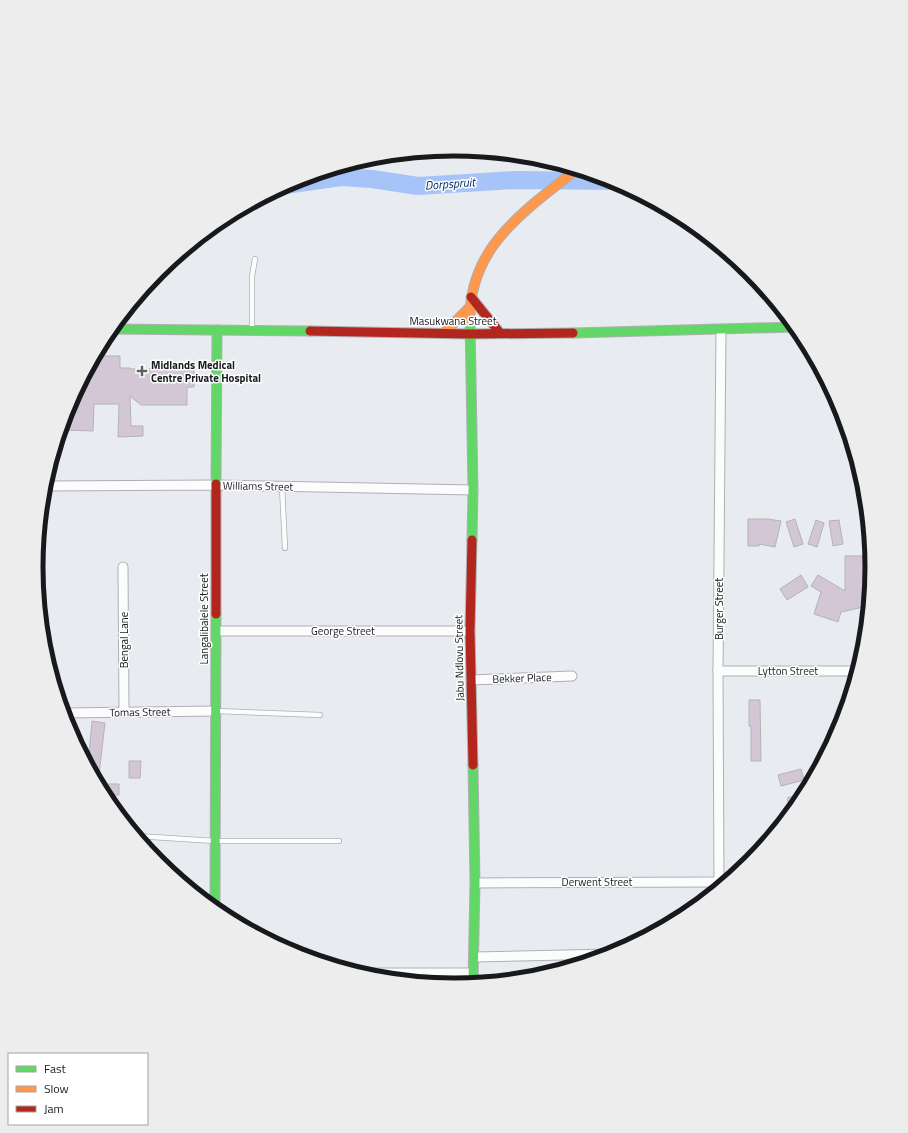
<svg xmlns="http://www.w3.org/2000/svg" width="908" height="1133" viewBox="0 0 908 1133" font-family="'Titillium Web',sans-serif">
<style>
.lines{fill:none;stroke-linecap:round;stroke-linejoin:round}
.river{stroke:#a6c4f8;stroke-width:18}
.building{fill:#d3c7d6;stroke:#b3b3b7}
.lane-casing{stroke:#aeb0b4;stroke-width:6}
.street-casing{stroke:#aeb0b4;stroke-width:11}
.fast-casing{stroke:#aeb0b4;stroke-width:11}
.slow-casing{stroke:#aeb0b4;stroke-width:11}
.jam-casing{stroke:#aeb0b4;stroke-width:11}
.lane{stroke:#fcfcfd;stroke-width:4.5}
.street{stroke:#fcfcfd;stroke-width:9}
.fast{stroke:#63d668;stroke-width:9}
.slow{stroke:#ff974d;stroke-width:9}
.jam{stroke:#b3261e;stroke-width:9}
.poi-dot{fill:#616266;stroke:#fff;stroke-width:1.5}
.labels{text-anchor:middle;stroke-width:3;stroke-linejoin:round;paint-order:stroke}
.street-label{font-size:11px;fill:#18191c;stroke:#fff}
.poi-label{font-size:11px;font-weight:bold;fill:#18191c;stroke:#fff;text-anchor:start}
.water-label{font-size:12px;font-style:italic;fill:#032764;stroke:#fff}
.rim{fill:none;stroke:#18191c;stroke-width:5}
</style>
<rect width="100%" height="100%" fill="#e8ebf0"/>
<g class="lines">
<polyline class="river" points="285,185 341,177 372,179 418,186 515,180 615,181"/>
</g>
<g class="building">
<polygon points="95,356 120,356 120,368 130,368 130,369 194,368 194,387 187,387 187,405 141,405 130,396 131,426 143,426 143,436 118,437 119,404 94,404 93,431 63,430 63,423 68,406"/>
<polygon points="748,519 768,519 781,521 775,547 759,544 759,546 748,546"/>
<polygon points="795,519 803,544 794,547 786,522"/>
<polygon points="816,520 824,523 817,547 808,544"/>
<polygon points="839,520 843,544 833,546 829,521"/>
<polygon points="845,556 869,556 870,589 868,606 841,612 838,622 814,614 821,592 811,586 818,575 845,591"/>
<polygon points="801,575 808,587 787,600 780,589"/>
<polygon points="749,700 760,700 761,761 751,761 751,726 749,726"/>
<polygon points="92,721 105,723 98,783 88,765"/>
<polygon points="129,761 141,761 140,778 129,778"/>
<polygon points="801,769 804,780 781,786 778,775"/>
<polygon points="99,784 119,784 119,795 105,795"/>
<polygon points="788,797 802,797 787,816"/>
</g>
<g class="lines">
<g class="lane-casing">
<g id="lane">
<polyline points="252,330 252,276 255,259"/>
<polyline points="282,486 285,548"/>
<polyline points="216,711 320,715"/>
<polyline points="137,836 215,841 339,841"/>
</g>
</g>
<g class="street-casing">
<g id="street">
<polyline points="44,486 217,485 473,490"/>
<polyline points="123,567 124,712"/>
<polyline points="217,631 470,631"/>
<polyline points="718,671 857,671"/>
<polyline points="471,680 572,676"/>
<polyline points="64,713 216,711"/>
<polyline points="475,883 719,882"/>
<polyline points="719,887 718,671 721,330"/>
<polyline points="474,957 610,954"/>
<polyline points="360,973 473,973"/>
</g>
</g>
<g class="fast-casing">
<g id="fast">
<polyline points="470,320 473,490 472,540"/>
<polyline points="111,329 310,331"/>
<polyline points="573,333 796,327"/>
<polyline points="216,484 217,330"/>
<polyline points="473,765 475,883 473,983"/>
<polyline points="215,908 216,614"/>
</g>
</g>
<g class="slow-casing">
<g id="slow">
<path d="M 470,320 C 469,246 525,211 577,169"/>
<polyline points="444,333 470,307"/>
</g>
</g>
<g class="jam-casing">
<g id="jam">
<polyline points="471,297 500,333"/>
<polyline points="310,331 470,334 573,333"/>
<polyline points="472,540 470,631 473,765"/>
<polyline points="216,614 216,484"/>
</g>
</g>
<use href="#lane" class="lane"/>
<use href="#street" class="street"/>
<use href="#fast" class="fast"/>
<use href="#slow" class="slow"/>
<use href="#jam" class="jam"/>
</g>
<path class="poi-dot" d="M140 365h4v4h4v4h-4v4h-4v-4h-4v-4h4z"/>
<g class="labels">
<g class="street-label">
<text x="453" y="325">Masukwana Street</text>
<text transform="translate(258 486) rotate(1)" y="4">Williams Street</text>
<text transform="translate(719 609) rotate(-90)" y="4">Burger Street</text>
<text transform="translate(204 619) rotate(-90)" y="4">Langalibalele Street</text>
<text x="343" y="635">George Street</text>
<text transform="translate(124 640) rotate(-90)" y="4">Bengal Lane</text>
<text transform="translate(459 658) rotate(-91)" y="4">Jabu Ndlovu Street</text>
<text x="788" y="675">Lytton Street</text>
<text transform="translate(522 678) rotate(-2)" y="4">Bekker Place</text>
<text transform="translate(140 712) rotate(-1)" y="4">Tomas Street</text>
<text x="597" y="886">Derwent Street</text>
</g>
<g class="poi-label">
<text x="151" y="369">Midlands Medical<tspan x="151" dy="13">Centre Private Hospital</tspan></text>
</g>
<g class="water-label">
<text transform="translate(450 184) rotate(-4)" y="4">Dorpspruit</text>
</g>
</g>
<path d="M0 0H908V1133H0ZM43 567a411 411 0 1 1 822 0a411 411 0 1 1-822 0Z" fill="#ededed" fill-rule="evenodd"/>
<path class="rim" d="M43 567a411 411 0 1 1 822 0a411 411 0 1 1-822 0Z"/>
<rect x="8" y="1053" width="140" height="72" fill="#ffffff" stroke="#a3a3a4"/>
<rect x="16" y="1066" width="20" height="6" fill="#63d668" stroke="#a3a3a4"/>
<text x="44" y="1073" font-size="12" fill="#18191c">Fast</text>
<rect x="16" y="1086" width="20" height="6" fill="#ff974d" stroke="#a3a3a4"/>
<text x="44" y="1093" font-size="12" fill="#18191c">Slow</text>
<rect x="16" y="1106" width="20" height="6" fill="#b3261e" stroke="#a3a3a4"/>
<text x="44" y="1113" font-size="12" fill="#18191c">Jam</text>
</svg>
